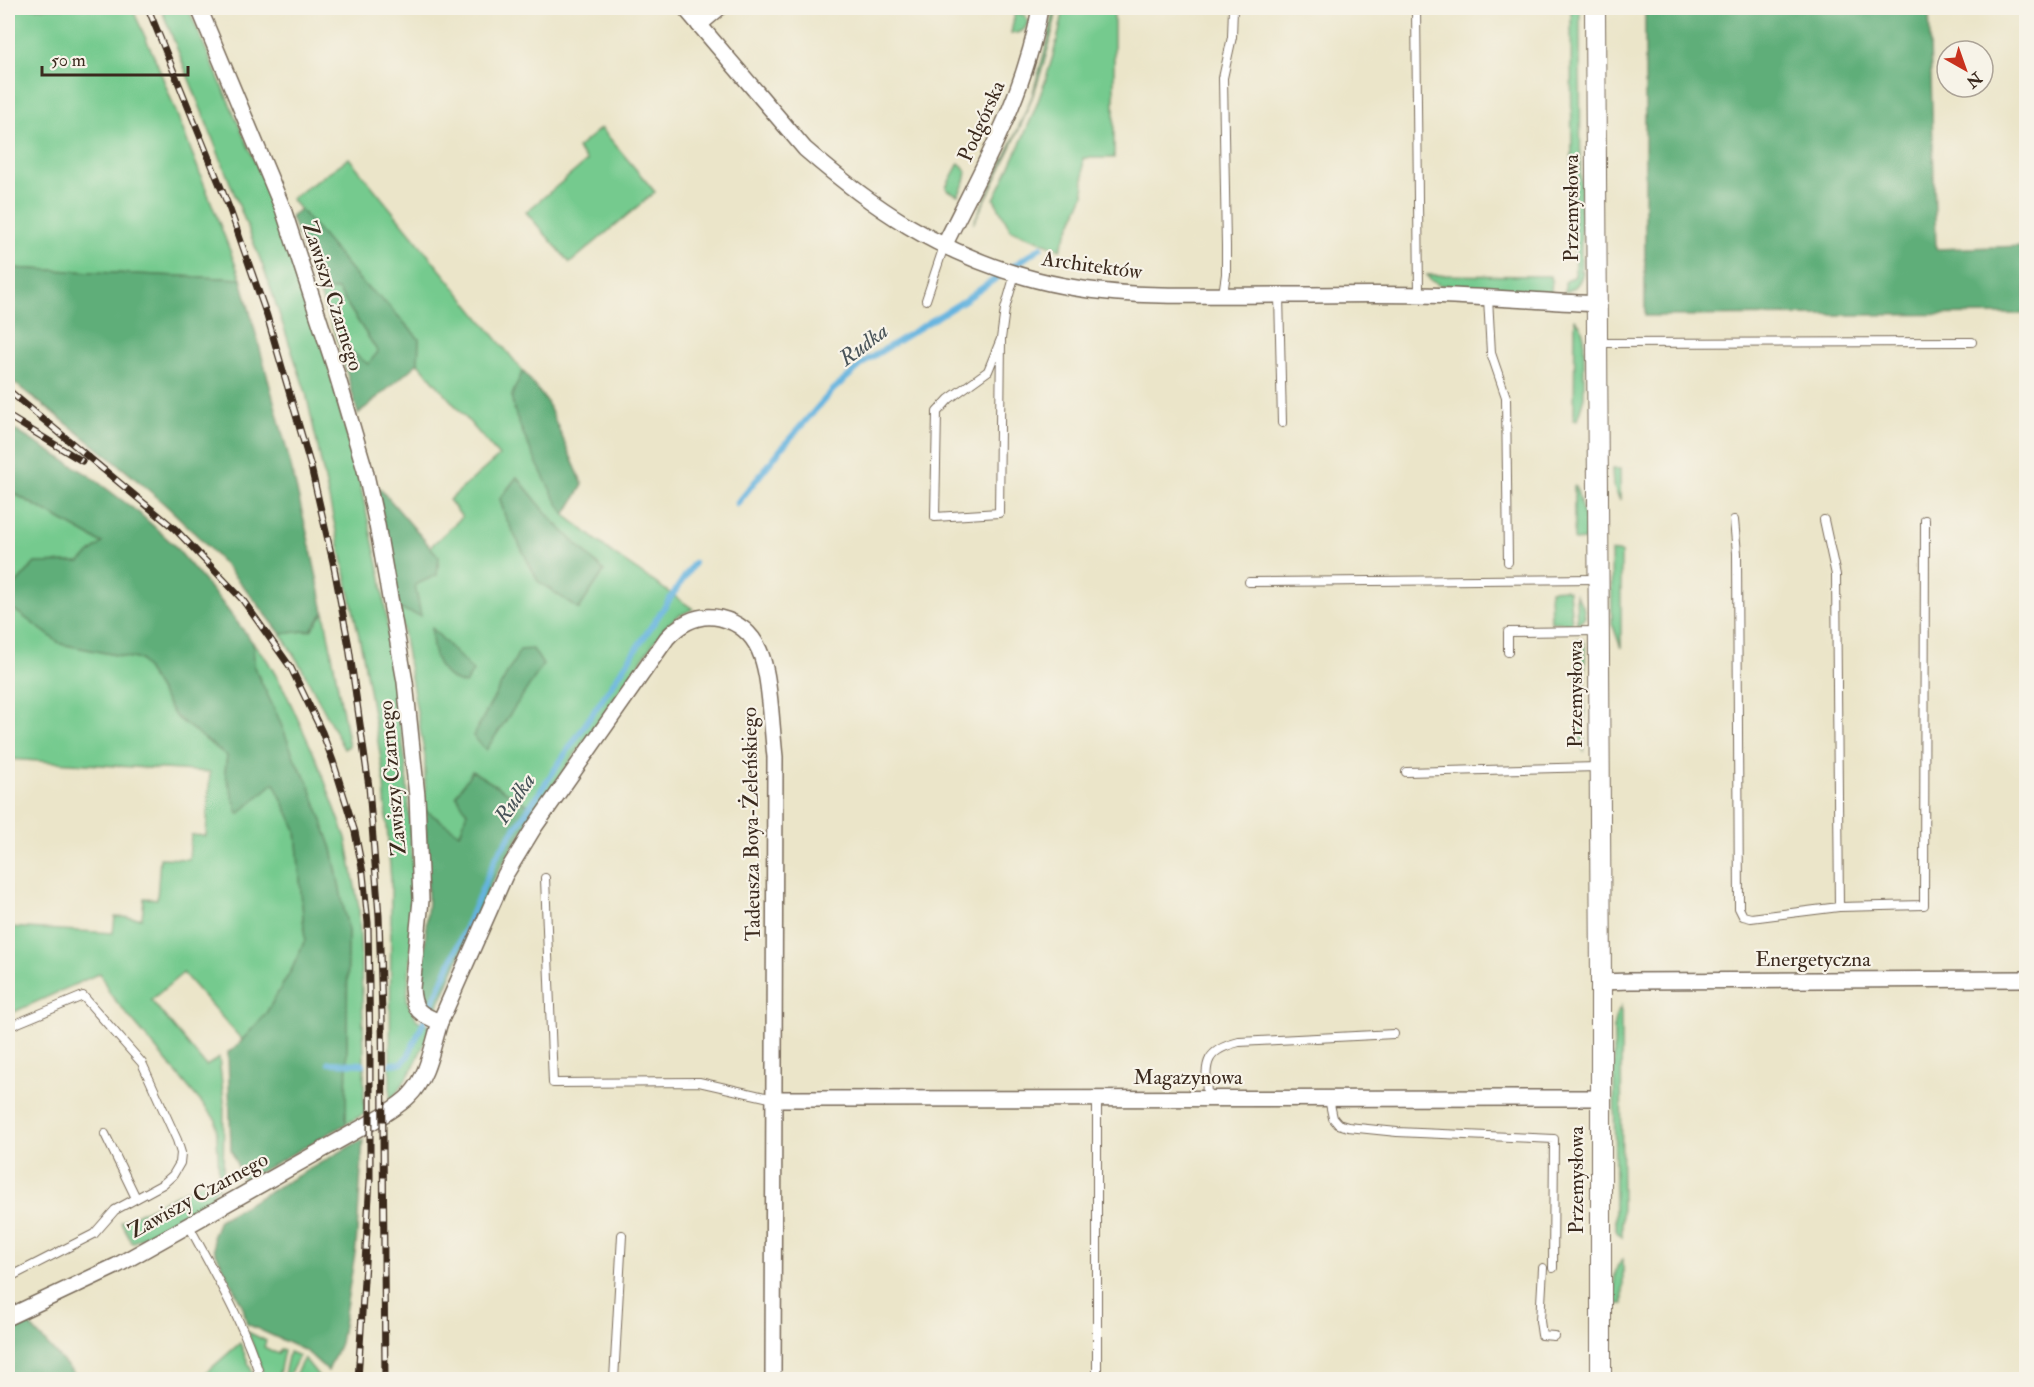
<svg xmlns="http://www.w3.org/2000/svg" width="2034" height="1387" viewBox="0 0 2034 1387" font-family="'IM FELL Double Pica',serif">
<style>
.green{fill:#74ca8e;stroke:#587a56;stroke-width:1.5;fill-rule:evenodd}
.forest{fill:#5fae79;stroke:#4d6c4c;stroke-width:1.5}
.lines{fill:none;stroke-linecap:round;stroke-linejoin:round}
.stream{stroke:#65b4df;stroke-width:6}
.service-casing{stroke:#796b5a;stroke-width:10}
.minor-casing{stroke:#796b5a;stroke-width:18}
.tertiary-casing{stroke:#796b5a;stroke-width:22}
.service{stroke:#fff;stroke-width:8}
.minor{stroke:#fff;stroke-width:15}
.tertiary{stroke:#fff;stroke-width:20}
.rail-casing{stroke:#3b2a1e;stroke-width:7}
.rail{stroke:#f7f3e8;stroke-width:4.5;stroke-dasharray:14;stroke-linecap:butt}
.labels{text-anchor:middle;stroke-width:4.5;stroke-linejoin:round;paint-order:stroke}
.street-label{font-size:21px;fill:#3b2a1e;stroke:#f7f3e8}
.water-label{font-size:22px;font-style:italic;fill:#485358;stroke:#f7f3e8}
</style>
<rect width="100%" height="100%" fill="#f7f3e8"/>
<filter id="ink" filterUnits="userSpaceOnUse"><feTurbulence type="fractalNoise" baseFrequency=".0167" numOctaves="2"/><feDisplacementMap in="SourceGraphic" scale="12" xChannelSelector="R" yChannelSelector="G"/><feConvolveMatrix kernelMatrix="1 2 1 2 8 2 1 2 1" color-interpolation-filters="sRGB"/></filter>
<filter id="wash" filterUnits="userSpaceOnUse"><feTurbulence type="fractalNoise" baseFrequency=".008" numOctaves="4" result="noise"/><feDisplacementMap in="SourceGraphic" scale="24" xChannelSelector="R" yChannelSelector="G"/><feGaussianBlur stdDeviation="1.35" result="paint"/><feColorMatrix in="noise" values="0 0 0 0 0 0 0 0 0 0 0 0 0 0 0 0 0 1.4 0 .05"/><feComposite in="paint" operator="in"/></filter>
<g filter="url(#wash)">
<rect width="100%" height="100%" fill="#ebe5c9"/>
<g class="green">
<polygon points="8,8 132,8 157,63 241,279 8,268"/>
<path d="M 161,8 L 188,8 L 276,210 L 325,355 L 358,475 L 381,578 L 406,767 L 415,902 L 407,1001 L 417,1020 L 431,1027 C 420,1054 410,1079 390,1100 L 391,881 L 383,771 L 363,655 L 306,393 L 264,269 Z"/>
<path d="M 1055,8 L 1057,8 C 1044,86 1009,154 973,224 L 1014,138 L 1032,96 L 1048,40 Z"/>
<path d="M 1064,8 L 1114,8 L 1114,158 L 1083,158 L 1084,195 L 1060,249 L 1011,230 L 994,199 C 1026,134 1051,80 1064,8 Z"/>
<path d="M 1571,8 L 1580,8 L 1581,271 L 1583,271 C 1581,282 1575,289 1565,292 L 1565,282 L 1575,276 L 1574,197 L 1572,188 Z"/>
<path d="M 1015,13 L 1025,15 L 1028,21 C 1026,30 1020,34 1011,33 Z"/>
<polygon points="601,128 655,192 570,263 526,212 587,161 577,148"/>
<path d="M 349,158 L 523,371 L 512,397 L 565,515 L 615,555 L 693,609 L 676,617 L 664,628 L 536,810 L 472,771 L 467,812 L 460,834 L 425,810 L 425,757 L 399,609 L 420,615 L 415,585 L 439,557 L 430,547 L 462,517 L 449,500 L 499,456 L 418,363 L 419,339 L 388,305 L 363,284 L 291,199 ZM 517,477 L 552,520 L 604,571 L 579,609 L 538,581 L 505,516 L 500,499 Z"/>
<path d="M 959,163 C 972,172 965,183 958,195 L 947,190 L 946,187 Z"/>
<polygon points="1427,275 1550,276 1552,279 1551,292 1439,285 1430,280"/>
<polygon points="318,289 338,290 378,352 368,365 338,341"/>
<polygon points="1575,319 1581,326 1584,337 1584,397 1577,420 1574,420"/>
<polygon points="1612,469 1620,469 1620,500 1613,486"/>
<polygon points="1574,486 1576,486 1585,522 1585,540 1574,541"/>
<polygon points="8,490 102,543 80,562 35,563 8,593"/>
<polygon points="1611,552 1621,552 1621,648 1612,623"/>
<polygon points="1565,589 1569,591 1572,623 1551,622 1550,590"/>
<polygon points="1576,595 1583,606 1585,617 1577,624"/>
<polygon points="8,605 61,644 141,660 175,716 227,756 225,772 239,814 274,782 296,830 305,940 292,969 265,1015 242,1040 183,973 151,1000 206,1066 219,1058 224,1101 223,1178 207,1204 132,1243 121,1222 219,1174 216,1120 110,994 100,973 12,1013 8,987 8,927 113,933 115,917 142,918 144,898 157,899 160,858 189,859 191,835 206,836 210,772 8,759"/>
<polygon points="324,612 349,746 344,749 302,668 281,634 311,630"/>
<polygon points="1577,639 1582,640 1585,646 1584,752 1578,727"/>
<polygon points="253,643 267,660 285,691 318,763 346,838 359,908 364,1050 364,1114 346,1124 348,930 332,849 308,782 296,762 278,717 254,667"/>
<polygon points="1621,1006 1622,1237 1617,1232 1615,1224 1614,1024 1616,1015"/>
<path d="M 1623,1259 L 1623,1304 L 1615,1304 C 1615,1290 1611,1268 1623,1259 Z"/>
<polygon points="248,1332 266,1341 264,1347 278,1354 281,1349 284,1350 278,1379 265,1379"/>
<polygon points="240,1343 255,1379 199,1379"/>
<polygon points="289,1352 299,1356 287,1379 283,1379"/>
<polygon points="304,1358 321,1379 293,1379"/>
</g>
<g class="forest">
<polygon points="1645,8 1929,8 1936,249 2026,246 2026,314 1645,316"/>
<polygon points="300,209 363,284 388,305 419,339 418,363 358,414 338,341 368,364 378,352 338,290 318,289 291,217"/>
<path d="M 8,268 L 241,279 C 271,390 302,500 324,612 L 311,630 L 281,634 C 243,583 199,534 151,492 C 105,452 56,415 8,378 Z"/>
<path d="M 523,371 L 547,402 L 583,485 L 565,515 C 553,497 510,414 512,396 C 514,388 520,378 523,371 Z"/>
<polygon points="8,426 87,474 139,513 173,544 220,600 253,643 254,667 278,717 296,762 308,782 332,849 348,930 346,1124 244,1181 231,1150 228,1052 234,1049 265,1015 292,969 305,940 296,830 274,783 238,814 225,772 227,756 175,716 141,660 61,644 8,605 8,593 35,563 80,562 102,543 8,490"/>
<polygon points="517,477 552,520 604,571 579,609 538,581 505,516 500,499"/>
<polygon points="377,485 439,557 437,575 415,585 421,616 399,609"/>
<path d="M 432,628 L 473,671 L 465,684 C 438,678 431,653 432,628 Z"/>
<polygon points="533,649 543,665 486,750 473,736 520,650"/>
<polygon points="472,771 536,810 492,882 437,1009 421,1002 428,899 425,810 460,834 467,812 456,795"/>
<polygon points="363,1139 356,1247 340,1343 328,1371 306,1351 247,1324 243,1307 214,1249 213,1235 219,1220"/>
<polygon points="23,1318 79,1379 8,1379 8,1325"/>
</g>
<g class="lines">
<g class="stream">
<polyline points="737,504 785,444 833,390 867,360 965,300 1041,247"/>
<polyline points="329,1063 363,1064"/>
<polyline points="391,1064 402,1063 408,1056 447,971 496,857 694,563"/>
</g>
</g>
</g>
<g filter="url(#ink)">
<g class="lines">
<g class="service-casing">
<g id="service">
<polyline points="1416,8 1419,295"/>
<polyline points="1223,294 1226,274 1226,246 1223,78 1232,37 1233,8"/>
<polyline points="1279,295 1282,423"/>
<polyline points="1488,298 1491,353 1506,397 1508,562"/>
<polyline points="926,300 944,246"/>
<polyline points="1001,339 988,371 949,399 937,412 935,517 999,513 1001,339 1005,309 1015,274"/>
<polyline points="1597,343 1972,342"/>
<polyline points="1734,520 1737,553 1739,908 1743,916 1751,918 1839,907 1924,905 1925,520"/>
<polyline points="1824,520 1836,575 1839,907"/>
<polyline points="1249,582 1596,579"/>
<polyline points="1508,652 1508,632 1598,631"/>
<polyline points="1406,772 1598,767"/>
<polyline points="545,878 553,1083 699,1082 774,1099"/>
<polyline points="8,1027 83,996 142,1063 177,1140 181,1153 180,1163 173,1175 163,1184 115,1210 94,1234 8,1278"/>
<polyline points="1097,1098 1097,1380"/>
<path d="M 1207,1098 C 1206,1065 1202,1051 1239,1042 L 1394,1034"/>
<polyline points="1329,1099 1333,1118 1338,1124 1348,1127 1397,1132 1554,1139 1553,1268"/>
<polyline points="105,1134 136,1198"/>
<path d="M 188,1224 C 215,1275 245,1324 261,1380"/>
<polyline points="1543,1268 1540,1321 1542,1335 1554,1336"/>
<polyline points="614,1380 622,1235"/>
</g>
</g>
<g class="minor-casing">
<g id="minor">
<path d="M 685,8 L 805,149 C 873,208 938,252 1026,277 C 1112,302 1204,294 1292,295 C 1335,295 1377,294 1419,295 C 1478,296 1537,301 1596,304"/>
<polyline points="699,25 719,8"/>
<path d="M 944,246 C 983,166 1025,96 1040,8"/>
<polyline points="1601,982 1630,981 2026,979"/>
<path d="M 440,1022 L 505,875 L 533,829 L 667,638 C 681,623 698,613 720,618 C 762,628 766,666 770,702 C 772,721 773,739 775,757 L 773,1380"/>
<polyline points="775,1099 1600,1098"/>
<path d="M 8,1317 L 116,1266 L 370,1123 C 383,1115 398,1107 409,1096 C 428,1077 432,1047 440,1022 C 420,1014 413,1011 412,988 L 421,900 L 417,796 L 405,682 L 377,525 L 365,470 L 334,365 L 283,209 L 199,8"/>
</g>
</g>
<g class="tertiary-casing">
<polyline id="tertiary" points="1595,8 1601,982 1601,1380"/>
</g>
<use href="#service" class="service"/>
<use href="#minor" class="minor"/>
<use href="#tertiary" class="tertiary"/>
<g class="rail-casing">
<g id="rail">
<polyline points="148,8 230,210 267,316 311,467 333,562 349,647 369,787 379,916 382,1014 385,1380"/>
<polyline points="8,390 175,529 242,599 291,668 322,732 333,761 355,832 363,873 368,923 370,1051 370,1179 358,1380"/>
<polyline points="8,416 82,461"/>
</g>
</g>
<use href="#rail" class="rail"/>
</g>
</g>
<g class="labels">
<g class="street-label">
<text transform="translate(981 121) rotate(-66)" y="7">Podgórska</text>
<text transform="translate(1571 208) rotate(-90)" y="7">Przemysłowa</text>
<text transform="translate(1092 265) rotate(8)" y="7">Architektów</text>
<text transform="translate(333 296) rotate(72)" y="7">Zawiszy Czarnego</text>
<text transform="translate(1575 694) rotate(-90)" y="7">Przemysłowa</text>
<text transform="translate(392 778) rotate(-95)" y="7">Zawiszy Czarnego</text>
<text transform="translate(751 824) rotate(-91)" y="7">Tadeusza Boya-Żeleńskiego</text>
<text x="1813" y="966">Energetyczna</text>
<text x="1188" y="1084">Magazynowa</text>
<text transform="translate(1576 1180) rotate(-90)" y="7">Przemysłowa</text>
<text transform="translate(198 1195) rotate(-29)" y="7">Zawiszy Czarnego</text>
</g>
<g class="water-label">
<text transform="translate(863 344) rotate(-37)" y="8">Rudka</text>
<text transform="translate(514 798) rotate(-56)" y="8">Rudka</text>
</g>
</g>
<rect width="2034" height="1387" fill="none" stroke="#f7f3e8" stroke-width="30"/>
<g transform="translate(1965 69) rotate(140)"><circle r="28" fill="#f7f3e8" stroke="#aca397" stroke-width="1.5"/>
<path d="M0-4.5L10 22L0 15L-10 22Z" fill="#c8321e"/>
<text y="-9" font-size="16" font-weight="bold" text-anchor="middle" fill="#3b2a1e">N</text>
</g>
<path d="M42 66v9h146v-9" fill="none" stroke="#3b2a1e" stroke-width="3"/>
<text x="51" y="66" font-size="18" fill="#3b2a1e" stroke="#f7f3e8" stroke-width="4.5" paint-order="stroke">50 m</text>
</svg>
